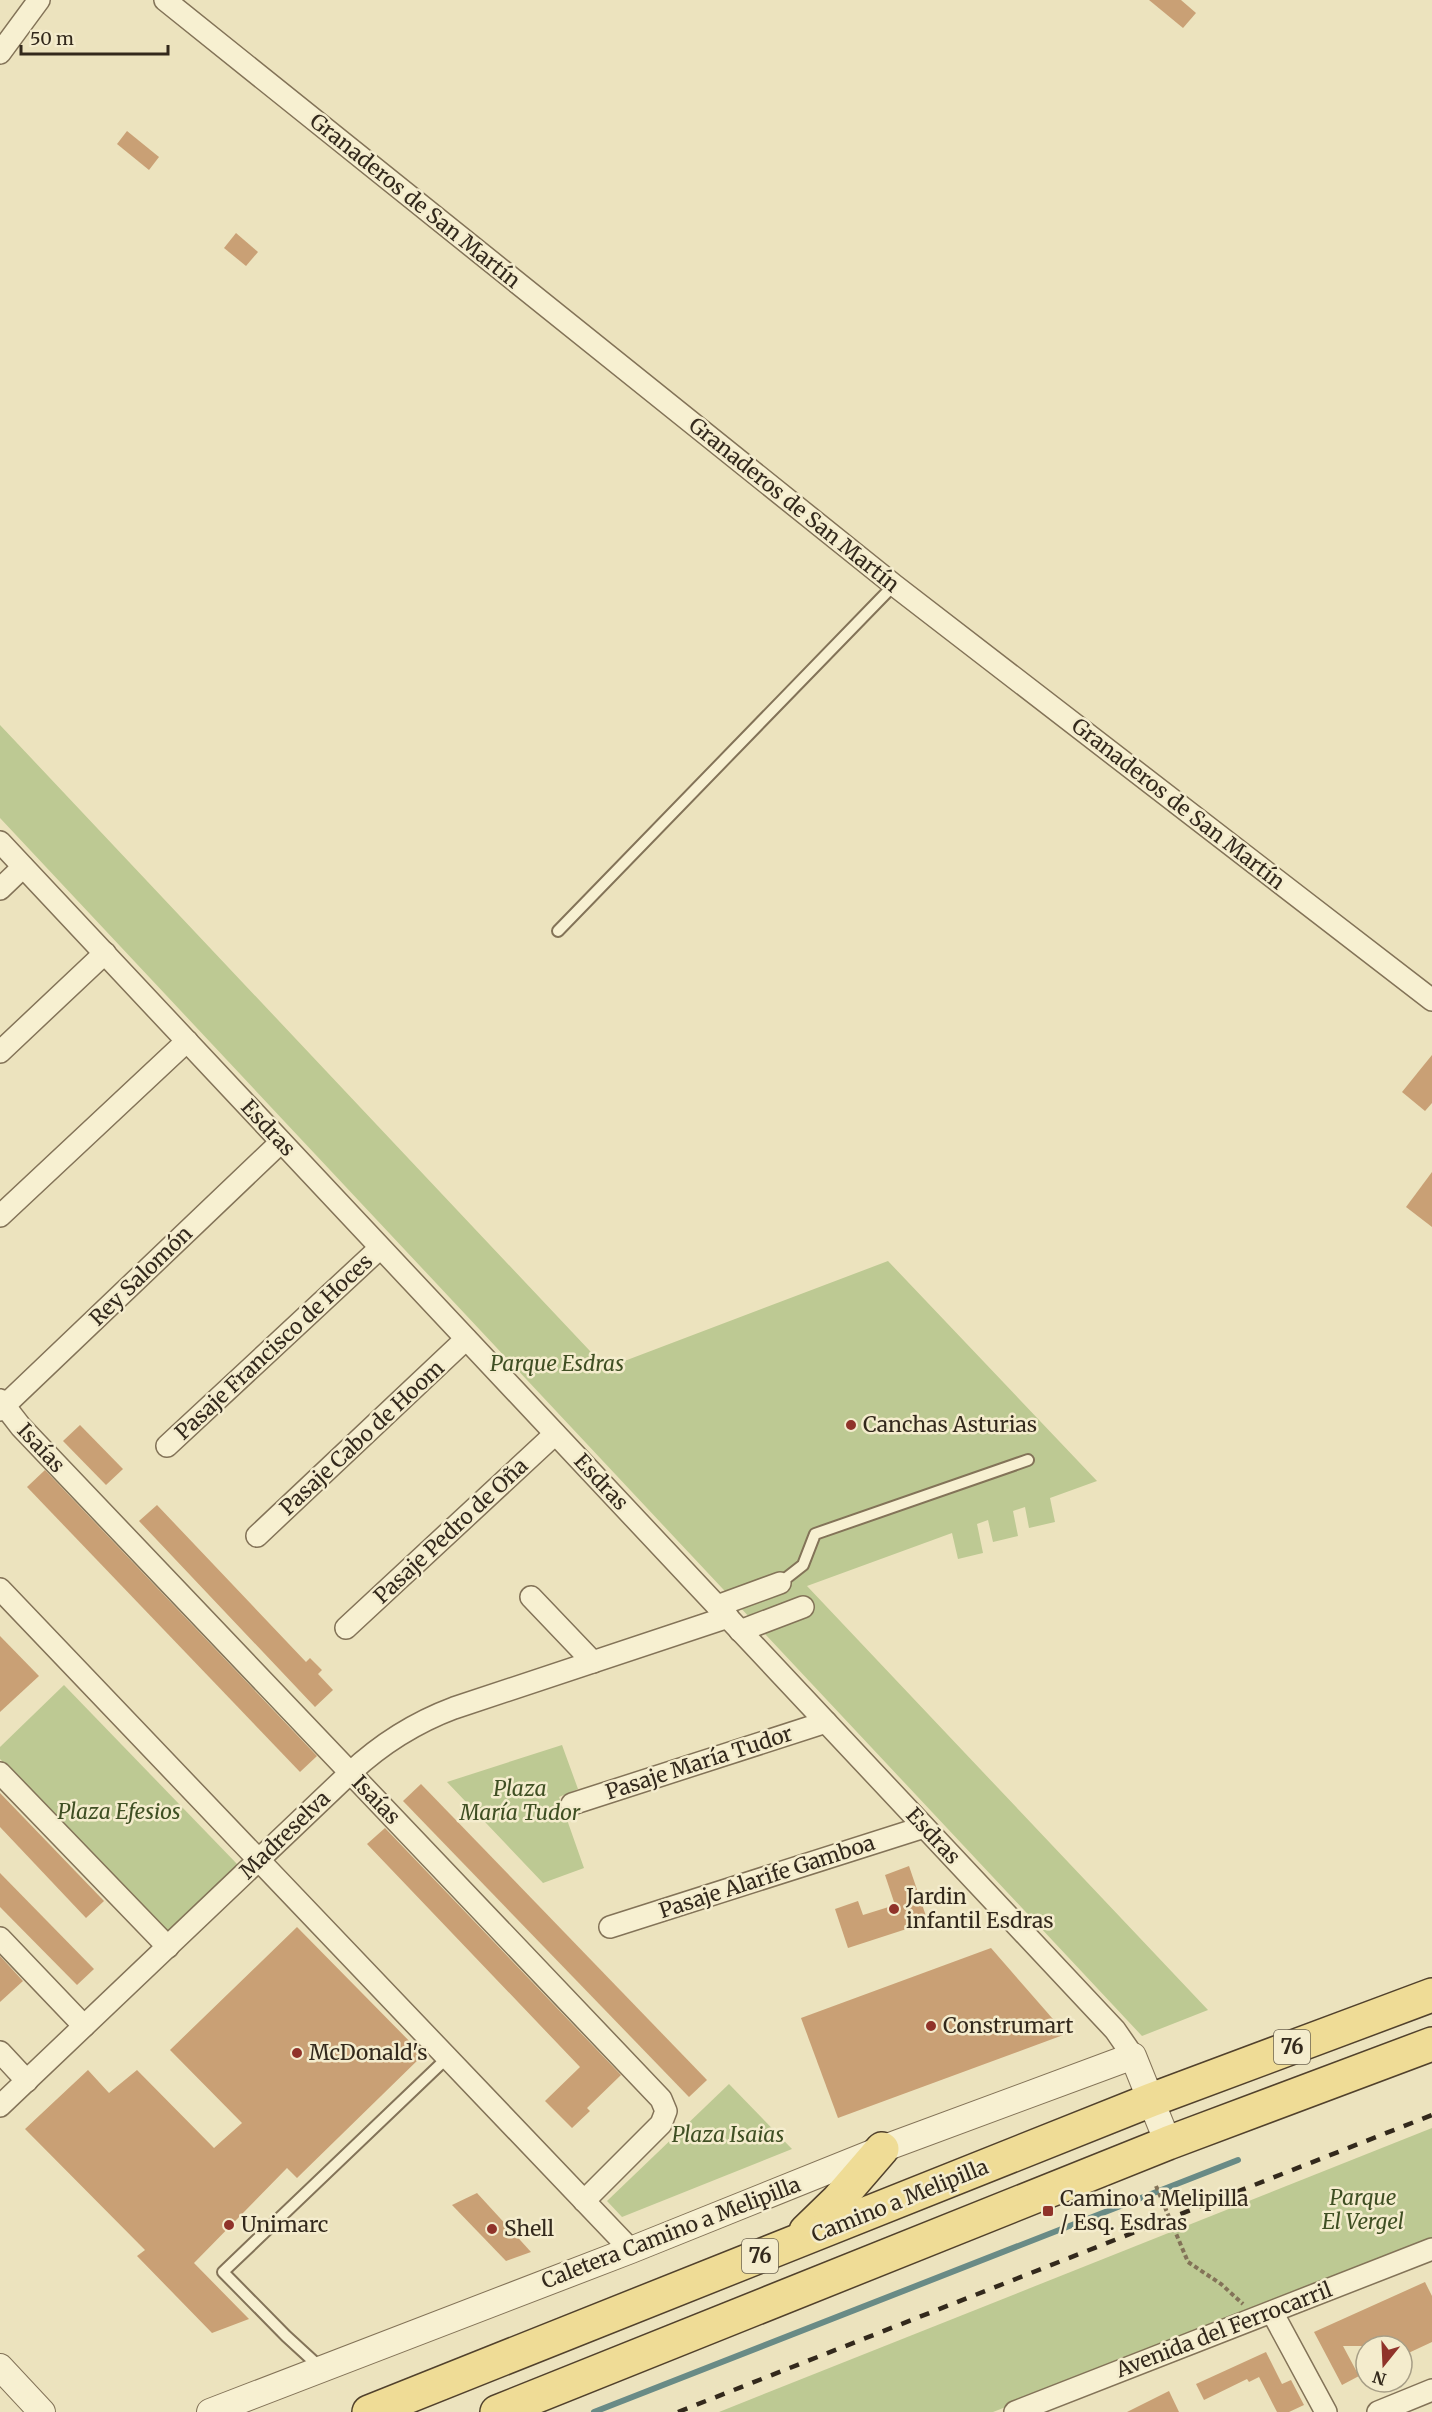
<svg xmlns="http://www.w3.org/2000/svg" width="1432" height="2412" viewBox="0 0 1432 2412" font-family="Merriweather,serif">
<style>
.green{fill:#bdc993}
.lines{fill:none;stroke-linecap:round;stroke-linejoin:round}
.stream{stroke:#698b86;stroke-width:6}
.building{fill:#c9a075}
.service-casing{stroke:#837358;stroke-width:14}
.minor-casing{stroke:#837358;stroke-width:24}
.tertiary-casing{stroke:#837358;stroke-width:28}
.primary-casing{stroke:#51412c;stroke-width:36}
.path{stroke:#837358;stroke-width:4;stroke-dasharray:4.5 3;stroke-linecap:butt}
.service{stroke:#f7f0d1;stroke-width:10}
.minor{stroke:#f7f0d1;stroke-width:21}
.tertiary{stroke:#f7f0d1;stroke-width:26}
.primary{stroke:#efdc96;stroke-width:33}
.rail{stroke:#33291c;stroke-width:4.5;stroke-dasharray:10 10;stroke-linecap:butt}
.poi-dot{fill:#90332a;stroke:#f4eccd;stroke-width:2}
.labels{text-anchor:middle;stroke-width:5;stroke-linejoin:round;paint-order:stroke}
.shield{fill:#f4eccd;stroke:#6d6451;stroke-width:1.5}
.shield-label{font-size:20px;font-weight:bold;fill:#33291c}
.street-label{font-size:21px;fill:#33291c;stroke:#f4eccd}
.park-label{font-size:21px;font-style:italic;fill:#3f4f23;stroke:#f4eccd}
.poi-label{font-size:21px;fill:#33291c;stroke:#f4eccd;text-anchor:start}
</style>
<rect width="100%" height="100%" fill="#ece3be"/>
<g class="green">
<polygon points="0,725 606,1368 888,1261 1097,1481 1050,1498 1055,1522 1029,1528 1025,1507 1013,1511 1018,1536 993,1542 988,1520 977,1524 983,1553 958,1559 952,1533 807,1586 1208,2010 1142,2036 0,818"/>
<polygon points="64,1685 238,1865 168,1933 0,1759 0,1747"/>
<polygon points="562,1745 578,1789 559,1797 584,1868 543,1883 447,1782"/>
<polygon points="729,2084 792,2149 622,2217 607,2201"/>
<polygon points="1432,2128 1432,2239 993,2412 719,2412"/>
</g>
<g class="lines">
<polyline class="stream" points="594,2412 1238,2160"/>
</g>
<g class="building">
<polygon points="1149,0 1181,0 1196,13 1183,28"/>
<polygon points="127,131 159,157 149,170 117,144"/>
<polygon points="236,233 258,252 246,266 224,248"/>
<polygon points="1432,1055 1432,1103 1425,1111 1402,1092"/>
<polygon points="1432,1172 1432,1227 1406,1207"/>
<polygon points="80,1425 123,1469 106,1485 63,1441"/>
<polygon points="45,1470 317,1756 300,1772 27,1487"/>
<polygon points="157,1505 306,1662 310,1658 322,1670 318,1674 333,1690 315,1707 139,1521"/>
<polygon points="0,1636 39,1676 0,1712"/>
<polygon points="421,1784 707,2080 689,2097 403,1801"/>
<polygon points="0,1793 104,1901 86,1918 0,1827"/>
<polygon points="385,1828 621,2075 587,2108 590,2111 572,2128 545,2101 580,2067 367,1844"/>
<polygon points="909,1866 928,1922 848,1948 835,1909 858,1901 863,1915 895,1905 885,1875"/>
<polygon points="0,1873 94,1969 77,1985 0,1907"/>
<polygon points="297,1927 423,2055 297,2178 287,2168 194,2263 249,2319 212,2333 137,2256 145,2250 25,2129 88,2070 109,2093 137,2070 214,2148 242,2123 170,2050"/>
<polygon points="991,1948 1066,2034 838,2118 801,2018"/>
<polygon points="0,1956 23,1981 0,2002"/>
<polygon points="477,2193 531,2252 506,2261 452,2205"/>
<polygon points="1425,2282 1432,2296 1432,2342 1402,2356 1402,2346 1343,2346 1359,2376 1342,2385 1314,2332"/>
<polygon points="1266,2352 1282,2384 1291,2380 1304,2405 1289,2412 1277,2412 1259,2377 1249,2382 1247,2379 1204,2400 1196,2384"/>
<polygon points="1169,2391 1179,2412 1127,2412"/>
</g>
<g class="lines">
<g class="service-casing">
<g id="service">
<polyline points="558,931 894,585"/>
<polyline points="780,1583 803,1565 815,1534 1028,1460"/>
<polyline points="322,2369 286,2336 223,2272 447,2058"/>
</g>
</g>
<g class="minor-casing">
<g id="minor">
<polyline points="165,0 894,585 1432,1000"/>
<polyline points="0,53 39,0"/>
<polyline points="0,842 1115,2030 1133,2056"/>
<polyline points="0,889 23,867"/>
<polyline points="0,1052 105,953"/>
<polyline points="0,1216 187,1041"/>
<polyline points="0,1400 21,1427 661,2099 666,2111 661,2124 584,2201"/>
<polyline points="0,1410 281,1142"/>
<polyline points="167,1446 380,1248"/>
<polyline points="257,1536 466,1339"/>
<polyline points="0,1589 631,2250"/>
<polyline points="531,1597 593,1662"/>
<polyline points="717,1606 780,1583"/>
<polyline points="346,1628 555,1434"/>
<polyline points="740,1631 803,1607"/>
<polyline points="0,1773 168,1947"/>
<polyline points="572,1804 826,1722"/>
<polyline points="610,1927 924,1827"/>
<polyline points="0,1938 84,2026"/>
<polyline points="0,2052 27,2081"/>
<path d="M 0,2106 L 350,1773 C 381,1744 414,1723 454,1708 L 728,1617"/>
<polyline points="1272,2312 1326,2412"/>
<polyline points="1015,2412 1432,2249"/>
<polyline points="1378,2412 1432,2390"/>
</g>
</g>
<g class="tertiary-casing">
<g id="tertiary">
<polyline points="0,2367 42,2412"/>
<polyline points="210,2412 631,2250 882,2149 1133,2056 1168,2143"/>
</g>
</g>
<g class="primary-casing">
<g id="primary">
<polyline points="806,2231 838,2200 882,2149"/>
<polyline points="369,2412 1151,2100 1432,1995"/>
<polyline points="497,2412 1168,2143 1432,2044"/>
</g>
</g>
<polyline class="path" points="1156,2186 1188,2262 1221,2284 1243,2304"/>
<use href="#service" class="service"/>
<use href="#minor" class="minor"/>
<use href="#tertiary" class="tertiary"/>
<use href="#primary" class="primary"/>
<polyline class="rail" points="678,2412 1432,2115"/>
</g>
<g class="poi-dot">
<circle cx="851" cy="1425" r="6"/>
<circle cx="894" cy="1909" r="6"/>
<circle cx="931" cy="2026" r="6"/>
<circle cx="297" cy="2053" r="6"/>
<rect x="1042" y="2205" width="12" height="12" rx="3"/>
<circle cx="229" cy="2225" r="6"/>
<circle cx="492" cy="2229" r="6"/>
</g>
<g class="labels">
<g class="shield">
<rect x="1274" y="2030" width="36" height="34" rx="4.5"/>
<rect x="742" y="2239" width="36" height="34" rx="4.5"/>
</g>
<g class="shield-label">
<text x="1292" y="2054">76</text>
<text x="760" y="2263">76</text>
</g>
<g class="street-label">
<text transform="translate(415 201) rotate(39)" y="7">Granaderos de San Martín</text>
<text transform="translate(794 505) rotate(39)" y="7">Granaderos de San Martín</text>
<text transform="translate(1178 804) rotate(38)" y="7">Granaderos de San Martín</text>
<text transform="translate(268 1128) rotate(47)" y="7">Esdras</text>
<text transform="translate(141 1276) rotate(-44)" y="7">Rey Salomón</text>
<text transform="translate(274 1347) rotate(-43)" y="7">Pasaje Francisco de Hoces</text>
<text transform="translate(362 1438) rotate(-43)" y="7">Pasaje Cabo de Hoom</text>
<text transform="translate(41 1448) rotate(47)" y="7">Isaías</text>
<text transform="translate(601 1482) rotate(47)" y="7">Esdras</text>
<text transform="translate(451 1531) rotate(-43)" y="7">Pasaje Pedro de Oña</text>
<text transform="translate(699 1763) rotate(-18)" y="7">Pasaje María Tudor</text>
<text transform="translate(376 1800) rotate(46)" y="7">Isaías</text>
<text transform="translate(285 1835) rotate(-44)" y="7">Madreselva</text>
<text transform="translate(933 1836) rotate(47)" y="7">Esdras</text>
<text transform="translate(767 1877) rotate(-18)" y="7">Pasaje Alarife Gamboa</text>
<text transform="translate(900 2201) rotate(-22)" y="7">Camino a Melipilla</text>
<text transform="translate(671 2233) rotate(-21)" y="7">Caletera Camino a Melipilla</text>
<text transform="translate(1224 2330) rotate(-21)" y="7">Avenida del Ferrocarril</text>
</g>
<g class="park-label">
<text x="557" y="1371">Parque Esdras</text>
<text x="520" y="1796">Plaza<tspan x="520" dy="24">María Tudor</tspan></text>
<text x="119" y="1819">Plaza Efesios</text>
<text x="728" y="2142">Plaza Isaias</text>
<text x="1363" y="2205">Parque<tspan x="1363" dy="24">El Vergel</tspan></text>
</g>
<g class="poi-label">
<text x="863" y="1432">Canchas Asturias</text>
<text x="906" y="1904">Jardin<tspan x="906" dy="24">infantil Esdras</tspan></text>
<text x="943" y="2033">Construmart</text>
<text x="309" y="2060">McDonald's</text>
<text x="1060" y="2206">Camino a Melipilla<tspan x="1060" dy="24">/ Esq. Esdras</tspan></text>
<text x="241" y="2232">Unimarc</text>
<text x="504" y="2236">Shell</text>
</g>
</g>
<g transform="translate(1384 2364) rotate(198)"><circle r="28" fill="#f4eccd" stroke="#a79e86" stroke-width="1.5"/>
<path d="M0-4.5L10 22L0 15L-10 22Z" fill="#90332a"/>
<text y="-9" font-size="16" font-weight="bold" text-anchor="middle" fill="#33291c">N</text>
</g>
<path d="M21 45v9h147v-9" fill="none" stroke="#33291c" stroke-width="3"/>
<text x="30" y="45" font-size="18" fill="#33291c" stroke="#f4eccd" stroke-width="4.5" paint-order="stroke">50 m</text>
</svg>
